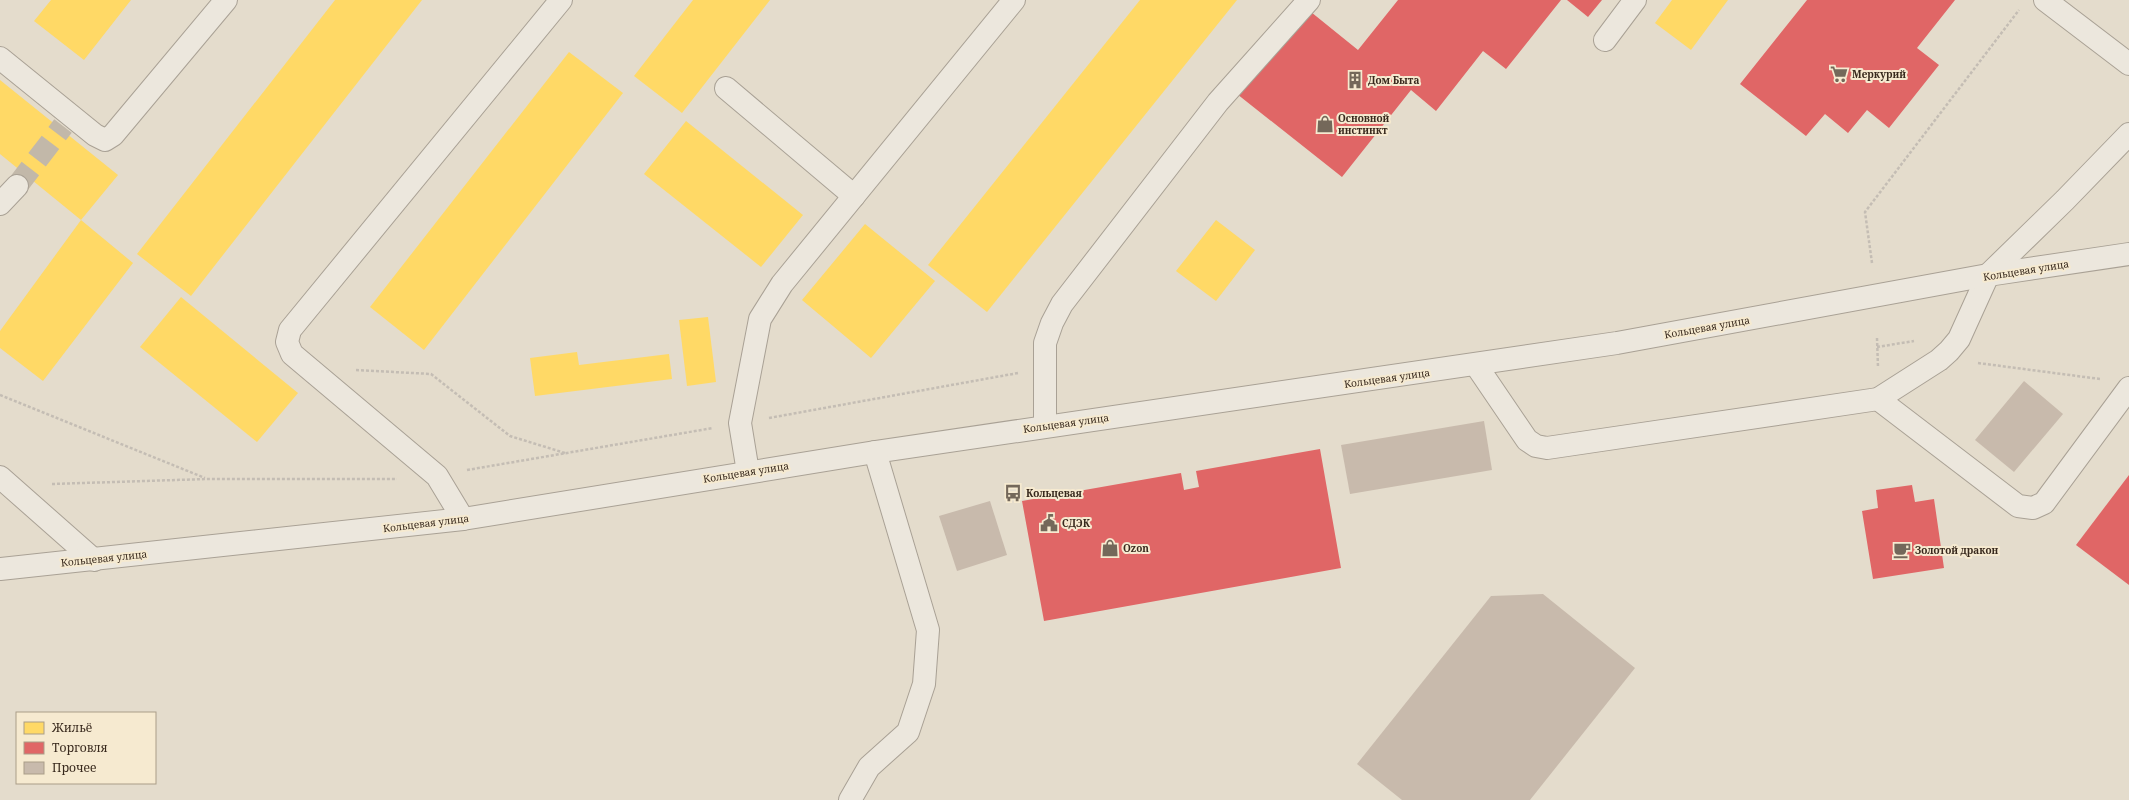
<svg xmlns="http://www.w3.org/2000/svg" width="2129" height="800" viewBox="0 0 2129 800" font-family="'Noto Serif',serif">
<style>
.homes{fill:#ffd966}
.shops{fill:#e06666}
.building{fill:#c8baac}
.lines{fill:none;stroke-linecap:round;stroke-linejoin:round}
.minor-tunnel{stroke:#c2b8a9;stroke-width:22;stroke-dasharray:22 11;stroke-linecap:butt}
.minor-casing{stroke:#a9a195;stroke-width:24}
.path{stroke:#c4bdb4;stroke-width:2.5;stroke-dasharray:3 2;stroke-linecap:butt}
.minor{stroke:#ece7dd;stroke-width:22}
.labels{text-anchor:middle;stroke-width:4;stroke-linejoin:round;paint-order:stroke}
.poi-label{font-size:10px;font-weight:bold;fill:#38291d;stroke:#f6ead0;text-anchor:start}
.street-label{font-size:10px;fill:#38291d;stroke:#f6ead0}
</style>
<rect width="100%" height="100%" fill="#e4dccc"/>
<g class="homes">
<polygon points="51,0 131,0 84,60 34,21"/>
<polygon points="335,0 422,0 191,296 137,254"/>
<polygon points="693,0 770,0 682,113 634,76"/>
<polygon points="1140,0 1237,0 987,312 928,265"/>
<polygon points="1672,0 1728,0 1691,50 1655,23"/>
<polygon points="569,52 623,93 424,350 370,307"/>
<polygon points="0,80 118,175 81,220 0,154"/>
<polygon points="686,121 803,215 761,267 644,174"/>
<polygon points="81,220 133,263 43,381 0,348 0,331"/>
<polygon points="1216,220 1255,250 1216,301 1176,271"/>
<polygon points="865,224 935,281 871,358 802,300"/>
<polygon points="181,297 298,393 257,442 140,347"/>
<polygon points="708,317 716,382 687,386 679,320"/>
<polygon points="577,352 579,365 669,354 672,379 535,396 530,358"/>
</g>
<g class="shops">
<polygon points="1398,0 1561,0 1506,69 1483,51 1436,111 1411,90 1342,177 1237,94 1306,8 1358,50"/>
<polygon points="1567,0 1602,0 1588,17"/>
<polygon points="1807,0 1955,0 1917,48 1939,65 1889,128 1867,110 1848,133 1825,114 1806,136 1740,84"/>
<polygon points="1320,449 1341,568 1044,621 1022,501 1181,473 1184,490 1199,487 1196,471"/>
<polygon points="2129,475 2129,585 2076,545"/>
<polygon points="1912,485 1915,502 1934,499 1944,568 1873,579 1862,511 1878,508 1876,490"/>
</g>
<g class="building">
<polygon points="2024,381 2063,414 2014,472 1975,440"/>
<polygon points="1484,421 1492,470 1350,494 1341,445"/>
<polygon points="990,501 1007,555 957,571 939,516"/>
<polygon points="1543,594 1635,668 1530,800 1402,800 1357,764 1491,596"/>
</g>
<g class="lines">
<polyline class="minor-tunnel" points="17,186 63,126"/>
<g class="minor-casing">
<g id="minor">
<polyline points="2045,0 2129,64"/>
<polyline points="1605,40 1635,0"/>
<polyline points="0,58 95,135 105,140 113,135 226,0"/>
<polyline points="726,88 854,196"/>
<polyline points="0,204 17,186"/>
<polyline points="1476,365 1527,440 1536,446 1547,448 1878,399 1939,360 1949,351 1959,339 1988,275 2065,200 2129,134"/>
<polyline points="1878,399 2018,506 2033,508 2044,503 2129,388"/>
<polyline points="1045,426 1045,343 1052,323 1062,304 1218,102 1309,0"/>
<polyline points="748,472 740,423 760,319 782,284 1014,0"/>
<polyline points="0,477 94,560"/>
<polyline points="463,519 437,476 292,354 287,342 290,330 561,0"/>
<polyline points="0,569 463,519 875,452 1617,343 1988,275 2129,254"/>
<polyline points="850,800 869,767 908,732 924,684 928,630 875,452"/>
</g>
</g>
<g class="path">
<polyline points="1872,263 1865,212 2019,10"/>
<polyline points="1877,338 1878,367"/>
<polyline points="1877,347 1914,341"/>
<polyline points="1978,363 2100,379"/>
<polyline points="356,370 431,374 510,436 565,453"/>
<polyline points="0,395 205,478"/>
<polyline points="769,418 1018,373"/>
<polyline points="467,470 713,428"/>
<polyline points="52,484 207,479 397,479"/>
</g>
<use href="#minor" class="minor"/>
</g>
<defs>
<g id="supermarket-bare" transform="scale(1.38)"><path d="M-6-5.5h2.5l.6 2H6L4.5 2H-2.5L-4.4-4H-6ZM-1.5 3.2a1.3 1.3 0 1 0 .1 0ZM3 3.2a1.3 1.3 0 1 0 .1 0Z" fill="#74685a" stroke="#f6ead0" stroke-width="2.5" paint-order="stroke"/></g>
<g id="building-bare" transform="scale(1.38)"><path d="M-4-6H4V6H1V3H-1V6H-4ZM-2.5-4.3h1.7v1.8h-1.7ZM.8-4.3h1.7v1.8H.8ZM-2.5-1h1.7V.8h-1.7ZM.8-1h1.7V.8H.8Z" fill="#74685a" stroke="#f6ead0" stroke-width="2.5" paint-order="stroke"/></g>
<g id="shop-bare" transform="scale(1.38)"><path d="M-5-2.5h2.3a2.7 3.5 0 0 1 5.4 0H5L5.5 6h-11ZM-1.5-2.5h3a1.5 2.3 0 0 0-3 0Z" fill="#74685a" stroke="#f6ead0" stroke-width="2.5" paint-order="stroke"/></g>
<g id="bus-bare" transform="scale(1.38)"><path d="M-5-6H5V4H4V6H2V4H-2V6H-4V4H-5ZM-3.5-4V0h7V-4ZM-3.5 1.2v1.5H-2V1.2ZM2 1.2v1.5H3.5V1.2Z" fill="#74685a" stroke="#f6ead0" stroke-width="2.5" paint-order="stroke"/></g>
<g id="civic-bare" transform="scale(1.38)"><path d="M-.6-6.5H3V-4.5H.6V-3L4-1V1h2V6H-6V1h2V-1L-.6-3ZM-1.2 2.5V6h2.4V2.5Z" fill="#74685a" stroke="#f6ead0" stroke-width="2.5" paint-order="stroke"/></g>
<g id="cafe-bare" transform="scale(1.38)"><path d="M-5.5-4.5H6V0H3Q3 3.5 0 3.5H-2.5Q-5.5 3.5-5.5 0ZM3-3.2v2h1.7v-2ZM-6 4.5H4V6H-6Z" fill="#74685a" stroke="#f6ead0" stroke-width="2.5" paint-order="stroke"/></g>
</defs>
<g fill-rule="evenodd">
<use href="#supermarket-bare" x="1839" y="74"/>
<use href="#building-bare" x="1355" y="80"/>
<use href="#shop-bare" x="1325" y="124"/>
<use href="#bus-bare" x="1013" y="493"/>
<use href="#civic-bare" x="1049" y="523"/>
<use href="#shop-bare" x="1110" y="548"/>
<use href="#cafe-bare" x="1902" y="550"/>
</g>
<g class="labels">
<g class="poi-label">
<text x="1852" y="78">Меркурий</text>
<text x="1368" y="84">Дом Быта</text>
<text x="1338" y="122">Основной<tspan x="1338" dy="12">инстинкт</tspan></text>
<text x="1026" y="497">Кольцевая</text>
<text x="1062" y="527">СДЭК</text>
<text x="1123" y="552">Ozon</text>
<text x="1915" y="554">Золотой дракон</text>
</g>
<g class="street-label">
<text transform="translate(2026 270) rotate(-9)" y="4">Кольцевая улица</text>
<text transform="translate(1707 327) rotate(-10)" y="4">Кольцевая улица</text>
<text transform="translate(1387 378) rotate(-8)" y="4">Кольцевая улица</text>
<text transform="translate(1066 423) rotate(-8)" y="4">Кольцевая улица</text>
<text transform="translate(746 472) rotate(-9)" y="4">Кольцевая улица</text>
<text transform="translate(426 523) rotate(-7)" y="4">Кольцевая улица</text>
<text transform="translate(104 558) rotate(-6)" y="4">Кольцевая улица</text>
</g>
</g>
<rect x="16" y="712" width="140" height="72" fill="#f6ead0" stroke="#aa9d88"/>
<rect x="24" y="722" width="20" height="12" fill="#ffd966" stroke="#aa9d88"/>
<text x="52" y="732" font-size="12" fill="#38291d">Жильё</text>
<rect x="24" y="742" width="20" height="12" fill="#e06666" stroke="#aa9d88"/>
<text x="52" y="752" font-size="12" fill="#38291d">Торговля</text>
<rect x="24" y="762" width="20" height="12" fill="#c8baac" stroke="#aa9d88"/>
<text x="52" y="772" font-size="12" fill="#38291d">Прочее</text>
</svg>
